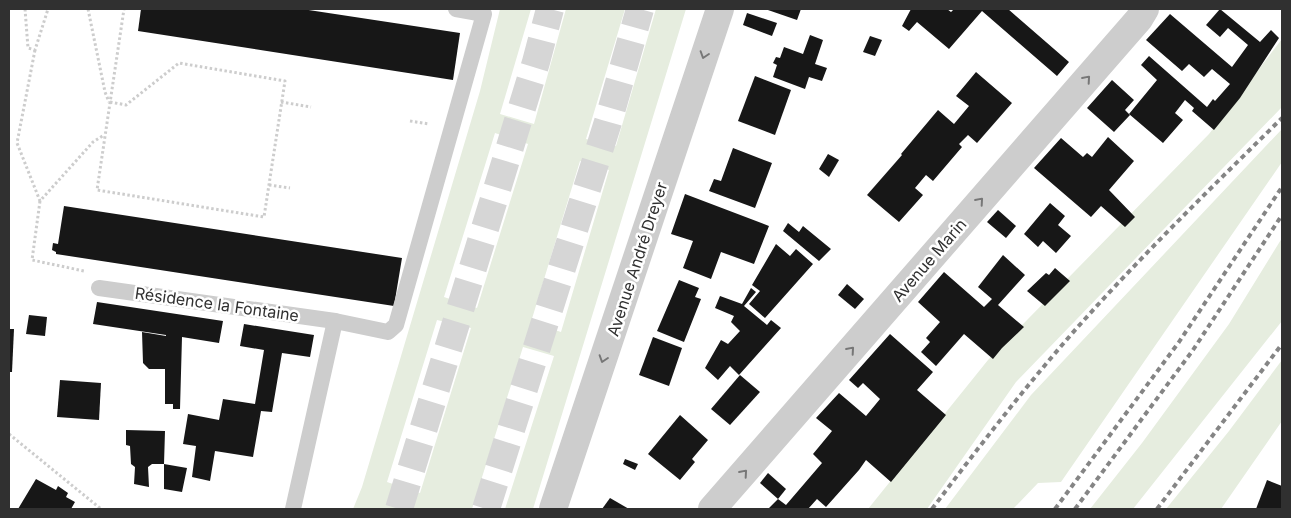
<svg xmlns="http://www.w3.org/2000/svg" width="1291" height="518" viewBox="0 0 1291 518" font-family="Inter,sans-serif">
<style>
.green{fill:#e6eddf;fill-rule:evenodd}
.building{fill:#171717}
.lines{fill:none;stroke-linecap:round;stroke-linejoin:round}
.highway-tunnel{stroke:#d6d6d6;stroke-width:28;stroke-dasharray:28 14;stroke-linecap:butt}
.path{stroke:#cdcdcd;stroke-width:3;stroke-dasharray:2.5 2.5;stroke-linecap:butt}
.lane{stroke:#cdcdcd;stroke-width:16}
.street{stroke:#cdcdcd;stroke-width:28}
.rail{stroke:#858585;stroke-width:4;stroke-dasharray:5 4;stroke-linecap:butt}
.oneway{stroke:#777}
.labels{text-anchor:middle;stroke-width:5;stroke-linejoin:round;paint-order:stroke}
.street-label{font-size:16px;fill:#303030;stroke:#fff}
</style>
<rect width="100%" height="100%" fill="#fff"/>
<g class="green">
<path d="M 500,9 L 531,9 L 500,114 L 534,124 L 566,9 L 625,9 L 586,139 L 616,146 L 656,9 L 686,9 L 533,509 L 505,509 L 554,356 L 523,347 L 472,509 L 353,509 L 362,487 L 480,91 ZM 495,133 L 528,144 L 477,308 L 444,297 ZM 580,161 L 609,170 L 561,332 L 531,322 ZM 437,320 L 471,328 L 420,493 L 387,482 Z"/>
<polygon points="1282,39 1282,107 1016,382 927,509 868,509 988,360 1209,134"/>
<polygon points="1282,129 1282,162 1061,482 1038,483 1013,509 945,509 1031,395"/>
<polygon points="1282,238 1282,321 1133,509 1090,509 1142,443 1229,324"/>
<polygon points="1282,360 1282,421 1221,509 1166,509 1229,431"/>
</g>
<g class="building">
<polygon points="141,9 302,9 460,33 453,80 138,31"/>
<polygon points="765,9 801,9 797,20"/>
<polygon points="911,9 947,9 951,12 954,9 1008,9 1069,62 1057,76 982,11 949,49 917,22 909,31 902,26"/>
<polygon points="1220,9 1260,42 1271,30 1279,38 1240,98 1214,130 1192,111 1194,108 1185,100 1175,113 1183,120 1163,143 1129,114 1157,80 1141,65 1149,56 1207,107 1213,99 1215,101 1230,84 1212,69 1204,77 1189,64 1182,71 1146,40 1170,14 1232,67 1248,45 1228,28 1220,37 1206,25"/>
<polygon points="747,13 777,23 772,36 743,25"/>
<polygon points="810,35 823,40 815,64 827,68 822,81 809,77 805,89 773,77 777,65 773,63 776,57 780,58 784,47 803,54"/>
<polygon points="870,36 882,40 875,56 863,52"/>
<polygon points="976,72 1012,103 977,143 968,135 959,144 962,147 933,181 926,175 915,188 923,195 899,222 867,195 902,155 901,154 938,110 954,124 969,106 956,96"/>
<polygon points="755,76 791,90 775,135 738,121"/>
<polygon points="1112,80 1134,100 1125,110 1130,115 1114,132 1087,108"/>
<polygon points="1108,137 1134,161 1109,190 1135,217 1125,227 1101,206 1091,217 1034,168 1061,138 1083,157 1087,153 1092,157"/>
<polygon points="733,148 772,163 755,208 709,191 714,179 721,181"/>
<polygon points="828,154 839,160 829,177 819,169"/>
<polygon points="685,194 769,226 754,264 721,252 711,279 683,268 693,241 671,234"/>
<polygon points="1050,203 1065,216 1058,225 1071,236 1056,253 1043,241 1038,247 1024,234"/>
<polygon points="64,206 402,258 394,306 56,254 56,252 52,250 53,243 58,244"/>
<polygon points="998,210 1016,226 1006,238 987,222"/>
<polygon points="788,223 799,232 803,226 831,249 819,261 783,231"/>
<polygon points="776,244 790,256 796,249 813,264 765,318 749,304 760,291 752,285"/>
<polygon points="1003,255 1025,275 998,305 1024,327 1002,348 993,359 964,334 936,366 921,352 930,342 926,338 940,322 918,302 944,272 984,307 992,299 978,287"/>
<polygon points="1055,268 1070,281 1045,306 1027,291 1046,273 1049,275"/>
<polygon points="679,280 699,288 695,297 701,299 684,342 657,331"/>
<polygon points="847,284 864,299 855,309 838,295"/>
<polygon points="751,288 756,292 744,306 767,325 771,320 781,328 739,375 730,366 718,380 705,368 721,340 728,344 740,331 731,322 734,316 715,308 720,296 742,304"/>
<polygon points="97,302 223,321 219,343 182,337 180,409 173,409 173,404 165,404 165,369 149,369 143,363 142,332 166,336 166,335 93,324"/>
<polygon points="29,315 47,317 45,336 26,334"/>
<polygon points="244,324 314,335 310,357 282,353 272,412 261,411 253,457 215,451 210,481 192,477 196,446 183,444 188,414 219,420 223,399 255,404 264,350 240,346"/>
<polygon points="9,329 14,329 12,372 9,372"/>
<polygon points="890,334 933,372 917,390 946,415 891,482 866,460 859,470 826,507 817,499 808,509 768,509 778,499 786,505 822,463 813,454 832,431 816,418 839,393 866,416 880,399 863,383 858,388 849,380"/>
<polygon points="653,337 682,348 669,386 639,375"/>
<polygon points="740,375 760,392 730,425 711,409"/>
<polygon points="60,380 101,383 99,420 57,417"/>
<polygon points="680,415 708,440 692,459 695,462 680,480 648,454"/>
<polygon points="126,430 165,431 164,464 187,468 182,492 164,489 164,464 152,464 148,467 149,487 134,484 135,467 131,464 130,446 126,445"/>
<polygon points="625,459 638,464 635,470 623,464"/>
<polygon points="768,473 786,489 778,499 760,483"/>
<polygon points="36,479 56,490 58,486 68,493 66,497 75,502 71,509 18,509"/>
<polygon points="1267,480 1282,486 1282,509 1256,509"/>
<polygon points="610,498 629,509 602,509"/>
</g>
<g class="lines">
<g class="highway-tunnel">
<polyline points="399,509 536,62 550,9"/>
<polyline points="486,509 608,122 640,9"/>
</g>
<g class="path">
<polyline points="25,9 28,48 35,50 48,9"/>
<polyline points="88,9 105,92 109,102"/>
<polyline points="35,50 17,143 40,201 93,142 104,135"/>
<polyline points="110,102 126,105 179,63 285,81 264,217 97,190 124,9"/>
<polyline points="281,102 311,107"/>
<polyline points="410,121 429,124"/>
<polyline points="269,185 290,188"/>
<polyline points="40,201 32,260 84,271"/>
<polyline points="9,434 101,509"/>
</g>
<g class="lane">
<polyline points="99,288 335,321"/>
<polyline points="293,509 335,321 388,332 396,325 484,14 456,9"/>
</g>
<g class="street">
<polyline points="553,509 720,9"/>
<polyline points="712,509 1139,19 1145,9"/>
</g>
<g class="rail">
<path d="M 932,509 C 978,448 1025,387 1076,329 C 1141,256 1212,187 1282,118"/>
<polyline points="1055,509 1179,342 1282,187"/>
<polyline points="1075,509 1193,350 1282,215"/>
<polyline points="1157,509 1282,344"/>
</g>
</g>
<defs><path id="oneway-chevron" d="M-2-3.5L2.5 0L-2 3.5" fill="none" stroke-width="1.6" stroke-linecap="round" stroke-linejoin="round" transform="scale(1.25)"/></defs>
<g class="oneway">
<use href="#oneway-chevron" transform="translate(704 55) rotate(108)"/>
<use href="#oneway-chevron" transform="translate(1087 79) rotate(-49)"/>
<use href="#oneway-chevron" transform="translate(980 201) rotate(-49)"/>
<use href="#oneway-chevron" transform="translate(851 350) rotate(-49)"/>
<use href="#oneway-chevron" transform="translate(603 359) rotate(108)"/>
<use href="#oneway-chevron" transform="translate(744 473) rotate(-49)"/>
</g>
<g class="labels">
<g class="street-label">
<text transform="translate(637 259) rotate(-72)" y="6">Avenue André Dreyer</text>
<text transform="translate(929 260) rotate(-49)" y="6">Avenue Marin</text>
<text transform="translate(217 304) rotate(8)" y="6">Résidence la Fontaine</text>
</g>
</g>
<rect width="1291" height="518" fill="none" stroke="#303030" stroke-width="20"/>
</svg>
